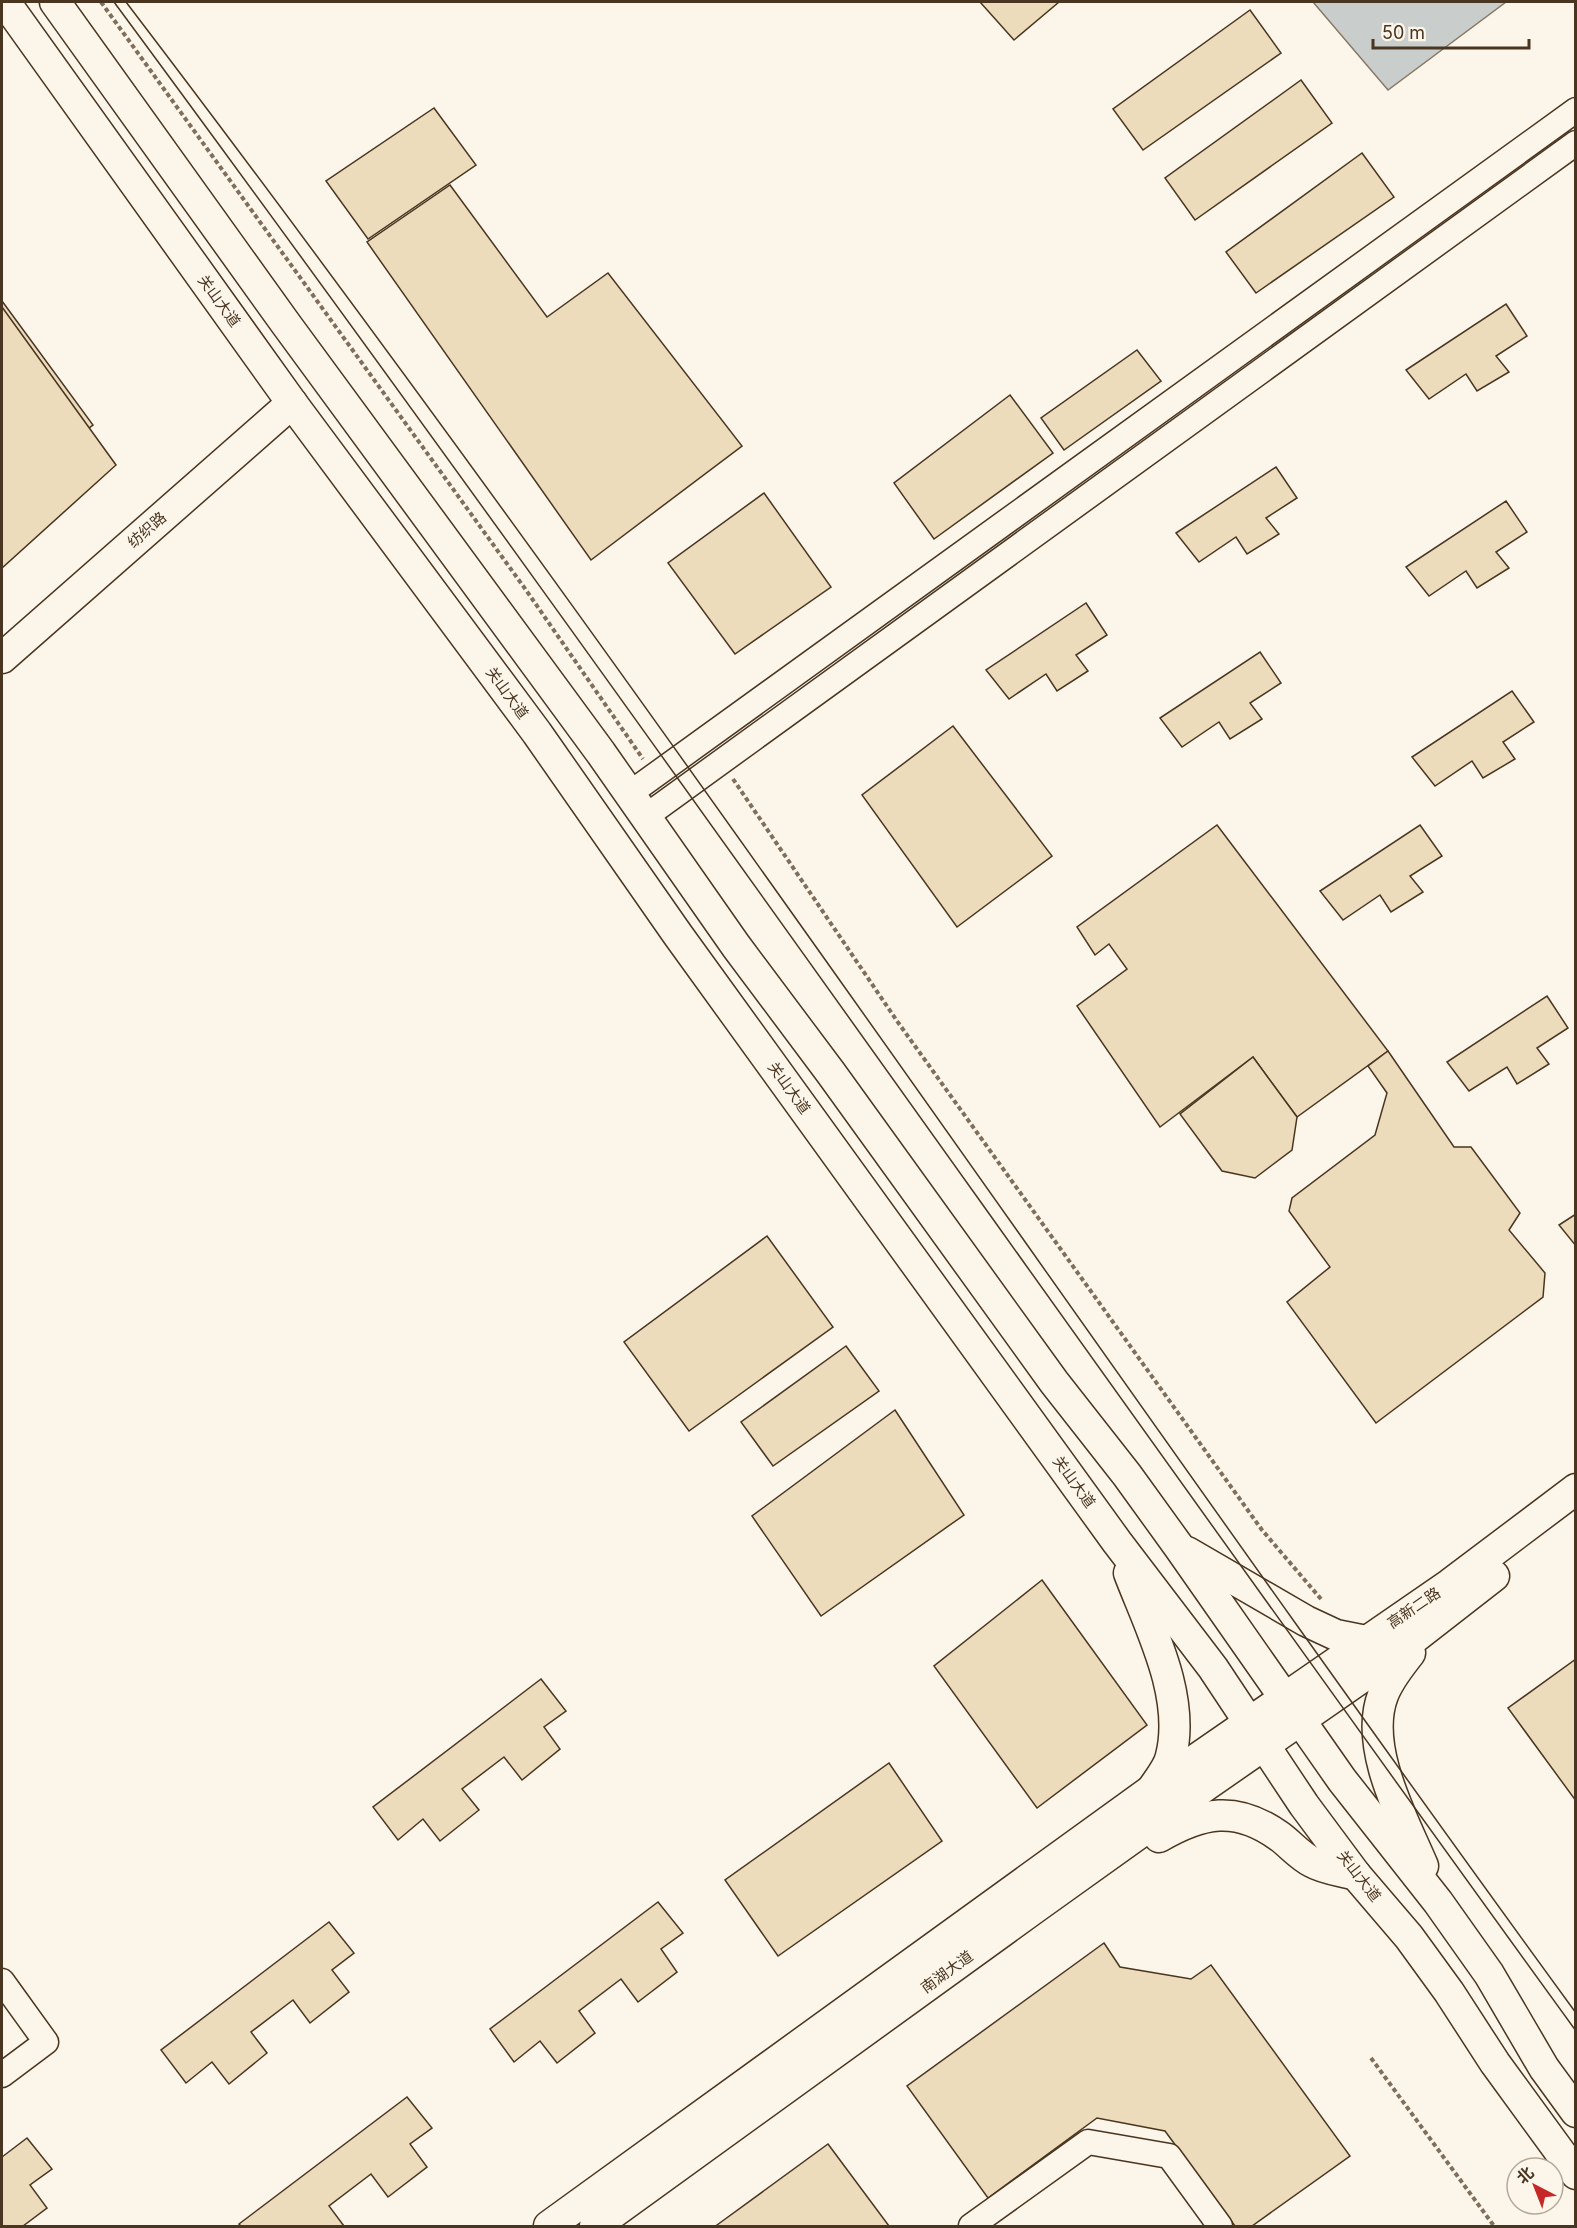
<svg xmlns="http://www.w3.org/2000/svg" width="1577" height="2228" viewBox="0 0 1577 2228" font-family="Inter,'Noto Sans SC',sans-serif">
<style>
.water{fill:#c9cecd;stroke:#887966;stroke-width:1.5}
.building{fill:#ecdcbc;stroke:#4a3520;stroke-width:1.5}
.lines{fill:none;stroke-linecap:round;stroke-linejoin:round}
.minor-casing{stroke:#4a3520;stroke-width:27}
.major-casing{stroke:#4a3520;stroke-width:33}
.path{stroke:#7f6f5c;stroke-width:4;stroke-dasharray:4.5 3;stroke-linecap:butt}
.minor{stroke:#fbf6e9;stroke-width:24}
.major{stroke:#fbf6e9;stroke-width:30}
.tram{stroke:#4a3520;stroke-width:1.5}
.labels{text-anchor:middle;stroke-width:4.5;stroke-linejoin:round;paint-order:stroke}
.street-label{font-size:15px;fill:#4a3520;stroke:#fbf6e9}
</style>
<rect width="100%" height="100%" fill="#fbf6e9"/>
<polygon class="water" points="1313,2 1506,2 1388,90"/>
<g class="building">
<polygon points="980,2 1059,2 1014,40"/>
<polygon points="1250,10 1281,53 1143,150 1113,109"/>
<polygon points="1301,80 1332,123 1195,220 1165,178"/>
<polygon points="434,108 476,165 368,239 326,181"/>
<polygon points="1362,153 1394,197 1256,293 1226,252"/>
<polygon points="450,185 547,317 608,273 742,446 591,560 367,242"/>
<polygon points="2,301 93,425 2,493"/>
<polygon points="1506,304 1527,336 1496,356 1509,372 1477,391 1466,374 1429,399 1406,370"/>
<polygon points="2,307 116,465 2,568"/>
<polygon points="1137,350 1161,381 1064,450 1041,418"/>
<polygon points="1010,395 1053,453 934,539 894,483"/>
<polygon points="1276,467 1297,498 1266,518 1279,534 1247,554 1236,537 1199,562 1176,533"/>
<polygon points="764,493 831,587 735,654 668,563"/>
<polygon points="1506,501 1527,532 1496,552 1509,568 1477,588 1466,571 1429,596 1406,567"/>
<polygon points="1086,603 1107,635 1076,655 1088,671 1057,691 1046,674 1009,699 986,670"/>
<polygon points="1260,652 1281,683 1250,703 1262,719 1230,739 1219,722 1182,747 1160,718"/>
<polygon points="1512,691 1534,722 1503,742 1515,759 1483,778 1472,761 1435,786 1412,757"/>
<polygon points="953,726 1052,856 957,927 862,795"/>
<polygon points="1217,825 1388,1051 1297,1117 1253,1057 1160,1127 1077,1006 1127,969 1109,944 1095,955 1077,927"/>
<polygon points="1420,825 1442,856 1410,876 1423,892 1391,912 1380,895 1343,920 1320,891"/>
<polygon points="1547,996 1568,1028 1537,1048 1549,1064 1517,1084 1507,1067 1469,1091 1447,1062"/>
<polygon points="1388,1051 1454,1147 1471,1147 1520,1213 1509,1230 1545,1273 1543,1297 1376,1423 1287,1302 1330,1267 1289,1211 1292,1198 1375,1135 1387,1093 1368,1066"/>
<polygon points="1253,1057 1297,1117 1292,1150 1255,1178 1222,1171 1180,1114"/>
<polygon points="1576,1214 1576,1246 1559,1225"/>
<polygon points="767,1236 833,1327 689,1431 624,1342"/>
<polygon points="846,1346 879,1391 773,1466 741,1422"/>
<polygon points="895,1410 964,1515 821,1616 752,1516"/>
<polygon points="1042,1580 1147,1725 1037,1808 934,1666"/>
<polygon points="1576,1659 1576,1801 1508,1708"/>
<polygon points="541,1679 566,1711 544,1727 560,1749 522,1780 504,1757 462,1789 479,1810 440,1841 423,1819 398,1840 373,1807"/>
<polygon points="889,1763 942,1841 778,1956 725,1880"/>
<polygon points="658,1902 683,1933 661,1949 677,1972 638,2002 621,1979 579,2011 595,2033 557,2063 540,2041 514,2062 490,2029"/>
<polygon points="329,1922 354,1953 332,1970 349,1992 310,2023 293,2000 251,2032 267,2053 229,2084 212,2062 186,2083 161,2050"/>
<polygon points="1104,1943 1120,1967 1191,1979 1211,1965 1350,2156 1252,2226 1235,2226 1165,2131 1097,2118 988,2198 907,2086"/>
<polygon points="407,2097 432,2128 410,2144 427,2167 388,2197 371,2174 329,2206 344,2226 241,2226 239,2224"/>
<polygon points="27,2138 52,2169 30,2185 47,2208 23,2226 2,2226 2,2157"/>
<polygon points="828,2144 889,2226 718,2226 717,2225"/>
</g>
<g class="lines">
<g class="minor-casing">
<g id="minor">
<polyline points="629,794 1576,110"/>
<polyline points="645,817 1576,143"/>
<polyline points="2,1981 46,2042 2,2075"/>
<polyline points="971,2226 1088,2142 1169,2156 1220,2226"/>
</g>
</g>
<g class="major-casing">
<g id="major">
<polyline points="5,2 292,403 537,733 678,935 1117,1542 1213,1668 1304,1805 1356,1875 1409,1937 1449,1992 1495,2063 1576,2174"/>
<polyline points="55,2 286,324 601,753 736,946 831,1073 1054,1382 1127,1475 1179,1547 1342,1780 1438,1902 1489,1974 1544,2068 1576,2112"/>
<polyline points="2,658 292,403"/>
<polyline points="1187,1552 1306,1621 1336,1635 1366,1641"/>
<path d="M 1129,1573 C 1150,1628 1186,1696 1171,1756 C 1169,1767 1159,1779 1153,1788"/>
<path d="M 1410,1653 C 1400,1666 1389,1679 1383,1695 C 1363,1747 1403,1819 1423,1866"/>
<path d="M 1159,1837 C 1202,1812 1236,1805 1279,1836 C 1290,1844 1300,1856 1312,1862 C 1324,1869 1342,1871 1356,1875"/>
<polyline points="549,2226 1153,1789 1450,1584 1576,1489"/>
<polyline points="595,2226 1036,1907 1205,1786 1381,1664 1494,1576"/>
</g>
</g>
<g class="path">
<polyline points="101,2 526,590 643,759"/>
<polyline points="733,779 897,1021 1090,1290 1262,1530 1321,1599"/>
<polyline points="1371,2058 1494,2226"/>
</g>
<use href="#minor" class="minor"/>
<use href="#major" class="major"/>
<g class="tram">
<path d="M 114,2 C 609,672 1086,1356 1576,2031"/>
<path d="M 126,2 C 627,659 1089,1345 1576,2013"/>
</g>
</g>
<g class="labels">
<g class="street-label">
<text transform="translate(219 301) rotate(54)" y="5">关山大道</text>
<text transform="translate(147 530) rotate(-41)" y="5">纺织路</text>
<text transform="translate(507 693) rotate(54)" y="5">关山大道</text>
<text transform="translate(789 1088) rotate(54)" y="5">关山大道</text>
<text transform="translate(1074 1482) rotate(54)" y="5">关山大道</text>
<text transform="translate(1414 1608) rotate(-34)" y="5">高新二路</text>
<text transform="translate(1359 1876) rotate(52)" y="5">关山大道</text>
<text transform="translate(947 1972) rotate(-36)" y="5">南湖大道</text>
</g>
</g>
<rect width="1577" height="2228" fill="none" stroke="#4a3520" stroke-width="6"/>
<g transform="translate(1535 2186) rotate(318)"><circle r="28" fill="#fbf6e9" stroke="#b4a999" stroke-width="1.5"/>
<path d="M0-4.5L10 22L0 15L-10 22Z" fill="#c62828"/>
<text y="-9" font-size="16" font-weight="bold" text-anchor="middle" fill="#4a3520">北</text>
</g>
<path d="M1373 39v9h156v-9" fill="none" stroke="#4a3520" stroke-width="3"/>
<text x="1382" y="39" font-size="18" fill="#4a3520" stroke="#fbf6e9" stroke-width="4.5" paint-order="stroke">50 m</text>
</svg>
